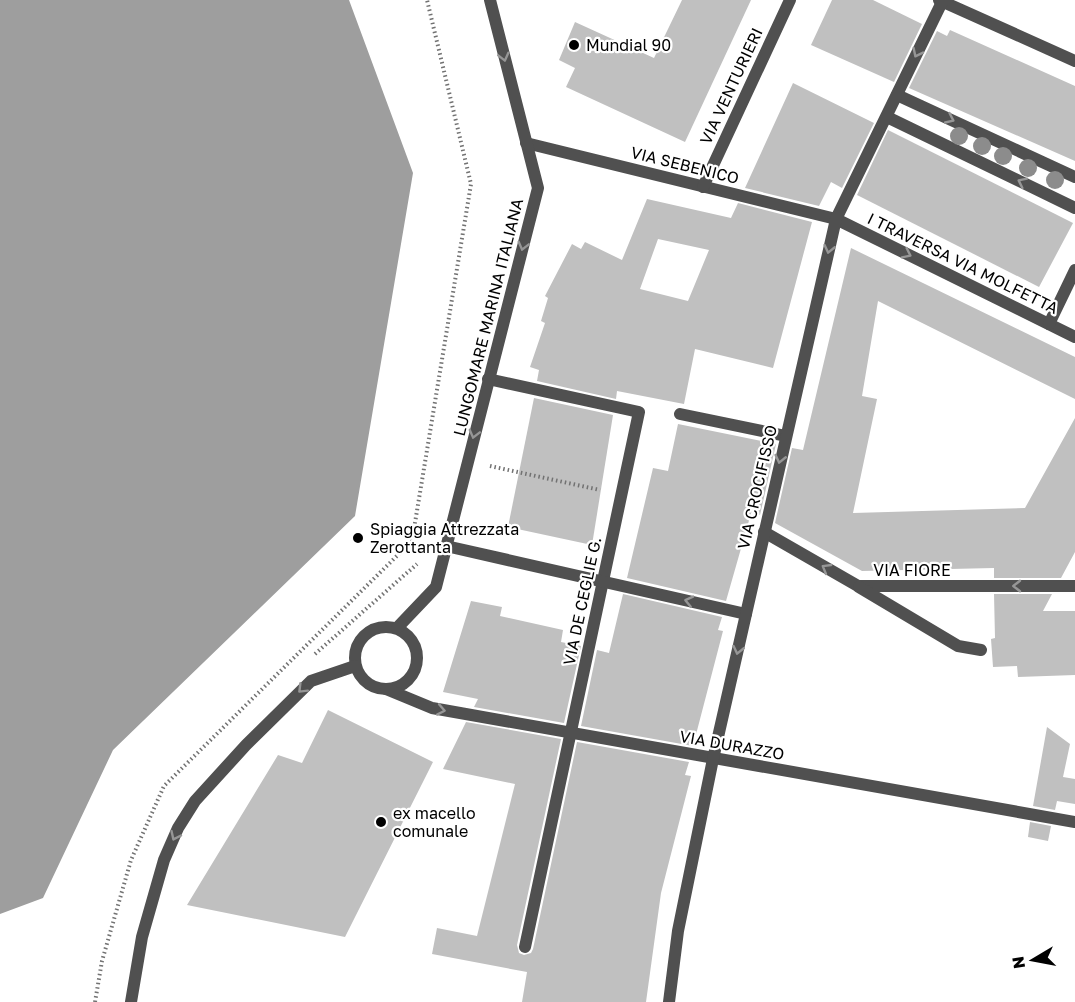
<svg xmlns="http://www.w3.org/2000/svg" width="1075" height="1002" viewBox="0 0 1075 1002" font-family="'Golos Text',sans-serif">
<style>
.water{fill:#9e9e9e}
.building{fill:#c0c0c0;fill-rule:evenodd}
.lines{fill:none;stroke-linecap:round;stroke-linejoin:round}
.path{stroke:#727272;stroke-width:4;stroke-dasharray:1.5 3;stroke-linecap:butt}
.street{stroke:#505050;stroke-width:12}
.tree{fill:#8c8c8c}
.oneway{stroke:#969696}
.poi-dot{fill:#000;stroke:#fff;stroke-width:2}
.labels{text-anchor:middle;stroke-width:4.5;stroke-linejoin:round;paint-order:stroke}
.poi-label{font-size:16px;fill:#000;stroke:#fff;text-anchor:start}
.street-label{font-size:16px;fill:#000;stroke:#fff}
</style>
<rect width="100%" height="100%" fill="#fff"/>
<polygon class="water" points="0,0 349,0 413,173 355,516 113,750 43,898 0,914"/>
<g class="building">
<polygon points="682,0 751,0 685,142 566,87 575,68 559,60 575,22 654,58"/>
<polygon points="832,0 873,0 922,24 894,82 811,45"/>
<polygon points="950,30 1075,86 1075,161 909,88 937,31 947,36"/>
<polygon points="793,83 874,123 842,188 831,182 819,206 745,188"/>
<polygon points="888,130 1073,223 1039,287 857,195"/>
<path d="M 647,199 L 731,218 L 738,203 L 812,222 L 773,368 L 695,349 L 684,404 L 617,391 L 616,399 L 537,381 L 539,370 L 530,367 L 545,323 L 541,321 L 548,298 L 545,296 L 572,244 L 581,249 L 585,242 L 622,260 ZM 658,239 L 709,250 L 688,301 L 640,289 Z"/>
<polygon points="851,248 1075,357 1075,399 878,301 862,396 877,399 853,513 1025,508 1075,418 1075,552 1061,578 994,578 994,568 862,571 775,523 792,448 803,450"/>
<polygon points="534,398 613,415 592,545 508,527"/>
<polygon points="678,424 776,444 760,515 752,510 726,601 627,578 653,468 668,471"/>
<polygon points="623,594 722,617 718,630 723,631 693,746 581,726 597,650 609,653"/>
<polygon points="994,594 1052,594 1043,611 1075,611 1075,675 1018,677 1017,666 993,667 991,639 995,638"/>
<polygon points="471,601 502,607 500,616 563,630 561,642 581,646 564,723 474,707 478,699 443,692"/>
<polygon points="328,710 433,762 345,937 187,905 278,755 302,763"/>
<polygon points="466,722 561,739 517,945 519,953 524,955 531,953 533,949 577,742 689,762 685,775 691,776 661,893 646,1002 522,1002 527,972 432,954 437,928 477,936 515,784 443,769"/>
<polygon points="1047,727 1070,744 1063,777 1075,779 1075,804 1057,801 1055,810 1033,806"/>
<polygon points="1030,822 1051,826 1048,841 1028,837"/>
</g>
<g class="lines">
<g class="path">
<polyline points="490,466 600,490"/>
<polyline points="315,654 417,564"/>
<polyline points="95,1002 102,961 131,860 164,786 412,541 471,184 427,0"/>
</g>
<g class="street">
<polyline points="939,0 1075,61"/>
<polyline points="897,95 1075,177"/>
<polyline points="887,117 1075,208"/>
<polyline points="526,143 836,219 1075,337"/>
<polyline points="703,187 790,0"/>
<polyline points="1049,324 1075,270"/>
<polyline points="488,379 639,412 525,947"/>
<polyline points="680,414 786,436"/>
<polyline points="764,532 858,586 1075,586"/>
<polyline points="446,546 746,614"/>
<polyline points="859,587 958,646 981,650"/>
<circle cx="386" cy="658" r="31"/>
<polyline points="397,628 436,587 538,188 490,0"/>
<polyline points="386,689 432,708 1075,822"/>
<polyline points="131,1002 142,937 164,860 178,828 195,801 246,745 311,681 355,666"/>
<polyline points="669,1002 678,931 713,759 836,219 943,0"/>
</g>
</g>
<g class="tree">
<circle cx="959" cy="136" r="9"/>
<circle cx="982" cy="146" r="9"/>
<circle cx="1003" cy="156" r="9"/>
<circle cx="1028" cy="168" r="9"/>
<circle cx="1055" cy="180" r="9"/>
</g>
<defs><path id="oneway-chevron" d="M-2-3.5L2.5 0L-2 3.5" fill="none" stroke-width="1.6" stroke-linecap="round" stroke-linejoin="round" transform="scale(1.5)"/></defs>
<g class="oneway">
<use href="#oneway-chevron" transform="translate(917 53) rotate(116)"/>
<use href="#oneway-chevron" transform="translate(504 57) rotate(76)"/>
<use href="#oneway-chevron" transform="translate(950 119) rotate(25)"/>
<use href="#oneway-chevron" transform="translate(1022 182) rotate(-154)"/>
<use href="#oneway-chevron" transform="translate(523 246) rotate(104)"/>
<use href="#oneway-chevron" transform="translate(829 249) rotate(103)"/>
<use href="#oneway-chevron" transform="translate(907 254) rotate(26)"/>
<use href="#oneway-chevron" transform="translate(474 434) rotate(104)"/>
<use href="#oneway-chevron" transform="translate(780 459) rotate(103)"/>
<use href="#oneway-chevron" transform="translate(826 568) rotate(-150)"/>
<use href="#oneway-chevron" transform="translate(1017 586) rotate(180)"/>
<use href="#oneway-chevron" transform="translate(689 601) rotate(-167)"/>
<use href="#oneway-chevron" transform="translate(738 650) rotate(103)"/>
<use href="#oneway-chevron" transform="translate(302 689) rotate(135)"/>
<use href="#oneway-chevron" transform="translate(441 710) rotate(11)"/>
<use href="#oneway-chevron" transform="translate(175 836) rotate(115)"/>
</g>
<g class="poi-dot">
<circle cx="574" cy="45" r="6"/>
<circle cx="358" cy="538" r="6"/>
<circle cx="381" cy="822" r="6"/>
</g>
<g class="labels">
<g class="poi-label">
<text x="586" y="51">Mundial 90</text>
<text x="370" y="535">Spiaggia Attrezzata<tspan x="370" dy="18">Zerottanta</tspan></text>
<text x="393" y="819">ex macello<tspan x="393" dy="18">comunale</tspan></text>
</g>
<g class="street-label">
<text transform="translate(731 86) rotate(-65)" y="6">VIA VENTURIERI</text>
<text transform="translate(685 165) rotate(14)" y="6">VIA SEBENICO</text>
<text transform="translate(963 263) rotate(26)" y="6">I TRAVERSA VIA MOLFETTA</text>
<text transform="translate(488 317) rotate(-76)" y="6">LUNGOMARE MARINA ITALIANA</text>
<text transform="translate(757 487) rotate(-77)" y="6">VIA CROCIFISSO</text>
<text x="912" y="576">VIA FIORE</text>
<text transform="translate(582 601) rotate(-78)" y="6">VIA DE CEGLIE G.</text>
<text transform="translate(732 745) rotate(10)" y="6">VIA DURAZZO</text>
</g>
</g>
<g transform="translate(1033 960) rotate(260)" stroke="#ffffff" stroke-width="4.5" paint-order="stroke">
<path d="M0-4.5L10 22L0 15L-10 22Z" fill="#000000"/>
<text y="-9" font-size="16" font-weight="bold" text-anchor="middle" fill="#000000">N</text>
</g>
</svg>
